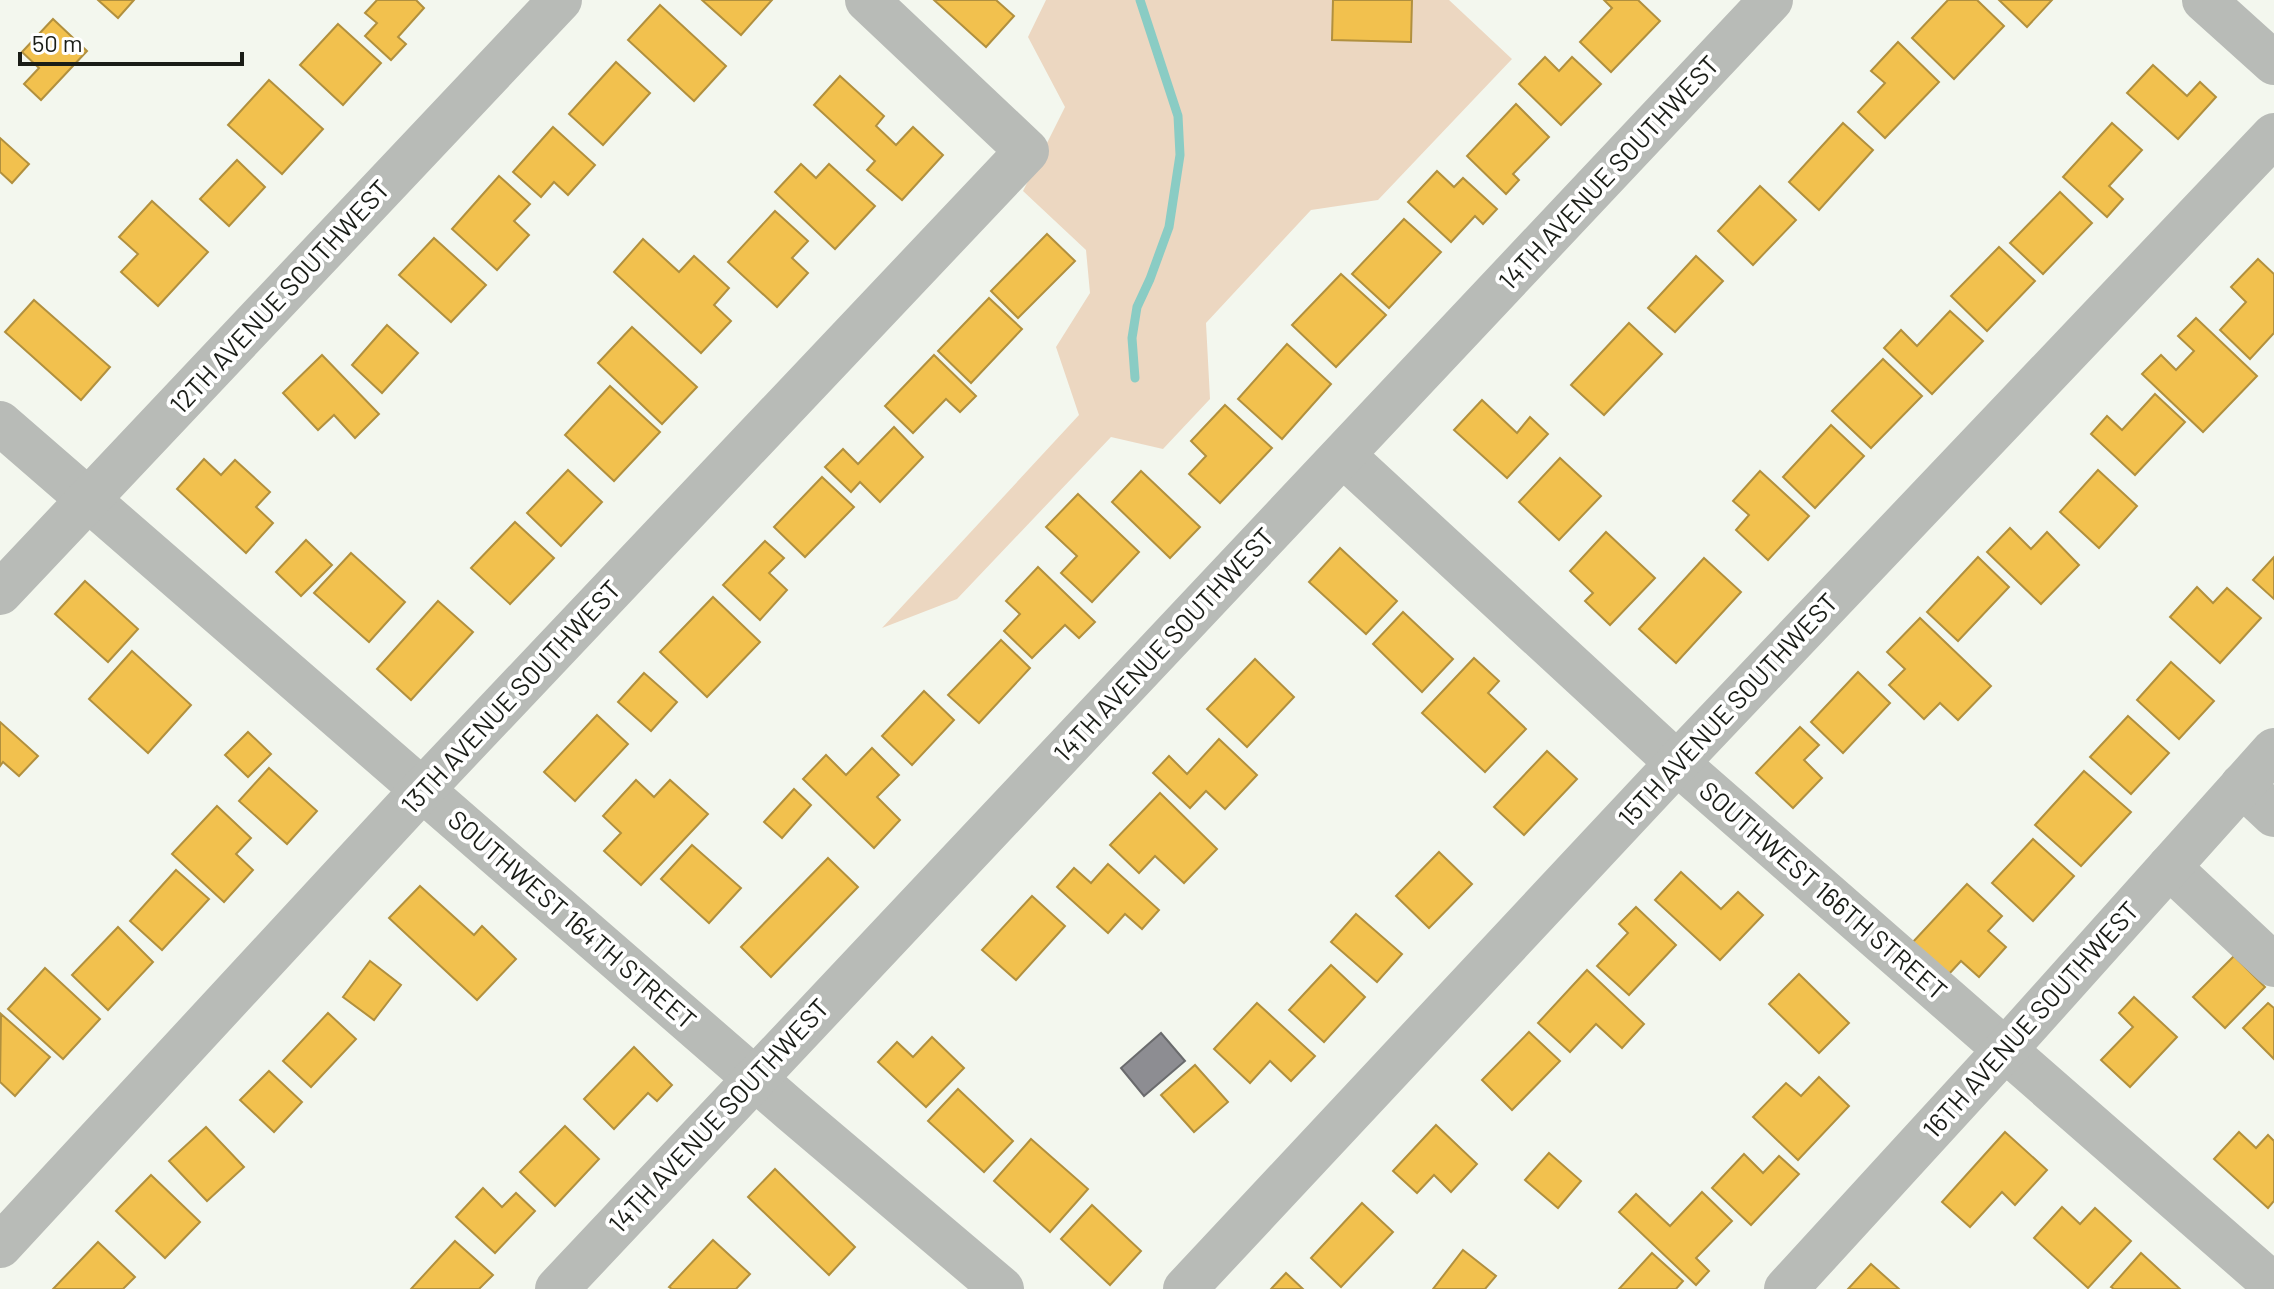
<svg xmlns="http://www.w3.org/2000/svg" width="2274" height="1289" viewBox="0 0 2274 1289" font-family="Barlow,sans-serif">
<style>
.green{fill:#ecd7c1}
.homes{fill:#f2c14e;stroke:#b1903e;stroke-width:2}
.industry{fill:#8d8d92;stroke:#6a6b6d;stroke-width:2}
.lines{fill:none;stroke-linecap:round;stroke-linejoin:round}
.stream{stroke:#8accc4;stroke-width:9}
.minor{stroke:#b8bbb7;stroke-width:44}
.labels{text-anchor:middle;stroke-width:8;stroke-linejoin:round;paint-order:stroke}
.street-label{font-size:26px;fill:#1a1d17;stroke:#fff}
</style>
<rect width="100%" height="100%" fill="#f3f7ee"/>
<polygon class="green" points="1046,0 1449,0 1512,59 1378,200 1311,210 1206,323 1210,399 1163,449 1111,437 957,599 882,628 1079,415 1056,347 1090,293 1086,250 1023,191 1065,107 1028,37"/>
<g class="homes">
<polygon points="98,0 134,0 118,18"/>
<polygon points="377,0 416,0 424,8 398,37 406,44 391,60 365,36 377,23 365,13"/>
<polygon points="702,0 772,0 741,35"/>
<polygon points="934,0 996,0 1014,16 986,47"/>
<polygon points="1333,0 1412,0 1411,42 1332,40"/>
<polygon points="1604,0 1638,0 1660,21 1611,72 1580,42 1612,8"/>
<polygon points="1948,0 1977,0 2004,26 1954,79 1912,38"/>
<polygon points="1999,0 2052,0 2027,27"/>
<polygon points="660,5 726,66 694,101 628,40"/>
<polygon points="53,19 87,51 41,100 24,84 39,68 22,52"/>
<polygon points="338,24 381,63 343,105 300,65"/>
<polygon points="1898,42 1939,82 1885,138 1858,112 1885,83 1871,71"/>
<polygon points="1545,57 1559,71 1572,57 1601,84 1561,125 1519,84"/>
<polygon points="616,62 650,93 603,145 569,114"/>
<polygon points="2153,65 2187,96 2200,82 2216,97 2178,139 2127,93"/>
<polygon points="840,76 884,116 876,126 896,145 913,127 943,155 902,200 867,170 875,161 814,105"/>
<polygon points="269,80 323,129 282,174 228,125"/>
<polygon points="1516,104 1549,137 1513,174 1519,180 1506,194 1467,156"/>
<polygon points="1843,123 1873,150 1819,210 1789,182"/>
<polygon points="2112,123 2142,150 2109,186 2123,199 2107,217 2063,177"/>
<polygon points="553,127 595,165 568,195 554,182 541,197 513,172"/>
<polygon points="0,138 29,164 12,183 0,172"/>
<polygon points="237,160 265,187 229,226 200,199"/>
<polygon points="801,164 816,178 829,164 875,206 835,249 775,192"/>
<polygon points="1437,171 1454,187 1463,178 1497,209 1483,224 1475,216 1451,242 1408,202"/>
<polygon points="499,176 530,204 514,221 529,235 497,270 452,229"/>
<polygon points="1760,186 1796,220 1753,265 1718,231"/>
<polygon points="2060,192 2092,223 2043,274 2010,243"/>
<polygon points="152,201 208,252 158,306 121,272 138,254 119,237"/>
<polygon points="775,211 808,241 792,258 808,273 777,307 728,262"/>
<polygon points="1404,219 1441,252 1389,308 1352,274"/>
<polygon points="1047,234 1075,261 1018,318 991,291"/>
<polygon points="434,238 486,285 451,322 399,275"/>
<polygon points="643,239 679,272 694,256 729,288 714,305 731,321 701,353 614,272"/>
<polygon points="1999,247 2035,281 1987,331 1951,296"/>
<polygon points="1696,256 1723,281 1675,332 1648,308"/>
<polygon points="2258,259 2274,274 2274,333 2250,359 2220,330 2246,302 2231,287"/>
<polygon points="1341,274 1386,315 1336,367 1292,325"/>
<polygon points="989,298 1022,329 971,383 938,351"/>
<polygon points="34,300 110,367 81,400 5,332"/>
<polygon points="1950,311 1983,341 1932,394 1884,348 1901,330 1917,346"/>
<polygon points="2196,318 2257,376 2203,432 2142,374 2161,355 2176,370 2194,351 2178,336"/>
<polygon points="1629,323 1662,354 1604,415 1571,385"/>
<polygon points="387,325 418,353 382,393 352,365"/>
<polygon points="632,327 697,387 662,424 598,363"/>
<polygon points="1287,344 1331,384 1282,439 1238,399"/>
<polygon points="322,355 379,414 355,438 334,415 318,430 283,393"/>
<polygon points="934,355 976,396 960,412 946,399 913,433 885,406"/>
<polygon points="1883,359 1922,396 1871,448 1832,411"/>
<polygon points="610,386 660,432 614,481 565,435"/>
<polygon points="2155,394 2185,422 2135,475 2091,434 2107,416 2122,430"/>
<polygon points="1482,400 1517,433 1530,417 1548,434 1507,478 1454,430"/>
<polygon points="1225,405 1272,448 1220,503 1189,474 1206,456 1191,441"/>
<polygon points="1831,425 1864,456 1815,508 1783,477"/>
<polygon points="894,427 923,457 880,502 860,482 851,492 825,467 843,449 858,464"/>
<polygon points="1560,458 1601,496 1559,540 1519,502"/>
<polygon points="204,459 221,475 235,460 270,492 256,507 273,523 246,553 177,489"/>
<polygon points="568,470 602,502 561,546 527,513"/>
<polygon points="2098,470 2137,506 2099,548 2060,512"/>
<polygon points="1141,471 1200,527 1170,558 1112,502"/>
<polygon points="1760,471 1809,516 1768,560 1736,530 1749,515 1733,501"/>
<polygon points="822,477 854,507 805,557 774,527"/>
<polygon points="1078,494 1139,552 1092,602 1061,573 1077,556 1046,527"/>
<polygon points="515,522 554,558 510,604 471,568"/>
<polygon points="2010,528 2031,549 2047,532 2079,565 2041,604 1987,552"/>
<polygon points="1606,532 1655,578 1610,625 1585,601 1593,593 1570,571"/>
<polygon points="306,540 332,565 301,596 276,572"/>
<polygon points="765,541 784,558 769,573 787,590 760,620 723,585"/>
<polygon points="1340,548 1397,601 1366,634 1309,582"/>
<polygon points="351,553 405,602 369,642 314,593"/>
<polygon points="1978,557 2009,587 1958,641 1927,612"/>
<polygon points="2274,557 2274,599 2253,580"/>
<polygon points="1704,558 1741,592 1676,663 1639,629"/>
<polygon points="1038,567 1095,622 1079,638 1065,625 1032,658 1004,631 1020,614 1006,601"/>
<polygon points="85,581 138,629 108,662 55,614"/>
<polygon points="2197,587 2213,603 2227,588 2261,618 2220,663 2170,617"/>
<polygon points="713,597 760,642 707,697 660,652"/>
<polygon points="438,601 473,632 411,700 377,669"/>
<polygon points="1403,612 1453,659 1422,692 1373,644"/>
<polygon points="1920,618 1991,686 1958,720 1940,703 1924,719 1889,685 1905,669 1887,652"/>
<polygon points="1001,640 1030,668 979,723 948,695"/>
<polygon points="132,651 191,705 148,753 89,699"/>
<polygon points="1474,658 1499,681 1488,693 1526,729 1485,772 1422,713"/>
<polygon points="1255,659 1294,697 1247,747 1207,709"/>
<polygon points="2171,662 2214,701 2179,739 2137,700"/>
<polygon points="1858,672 1890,703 1843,753 1811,722"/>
<polygon points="644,673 677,702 651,731 618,702"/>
<polygon points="924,691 954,720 912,765 882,736"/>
<polygon points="597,715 628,744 575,801 544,772"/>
<polygon points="2128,716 2169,753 2131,794 2090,757"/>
<polygon points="0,722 38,756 19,776 3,762 0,766"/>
<polygon points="1800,727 1819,745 1804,760 1822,778 1793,808 1756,773"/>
<polygon points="248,732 271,754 248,777 225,755"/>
<polygon points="1219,739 1257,775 1225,809 1206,791 1190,808 1153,773 1169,756 1187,774"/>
<polygon points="872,748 899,775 877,797 900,820 874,848 803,779 826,755 846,775"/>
<polygon points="1547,751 1577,779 1524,835 1494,807"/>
<polygon points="269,768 317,811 287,844 239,801"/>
<polygon points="2084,771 2131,812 2081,866 2035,825"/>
<polygon points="636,780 654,797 670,780 708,814 641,885 604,851 621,833 603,816"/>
<polygon points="794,789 811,805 782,838 764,822"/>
<polygon points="1160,793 1217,849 1184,883 1155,856 1139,873 1110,845"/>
<polygon points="217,806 251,838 236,854 253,870 224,902 172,854"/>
<polygon points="2033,839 2074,876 2033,921 1992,883"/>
<polygon points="692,845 741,888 709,923 661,879"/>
<polygon points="1439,852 1472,884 1429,928 1396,896"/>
<polygon points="828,858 858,887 771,977 741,947"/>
<polygon points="1108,864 1159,910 1142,929 1125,914 1108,933 1057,887 1074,868 1091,883"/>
<polygon points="176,870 209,899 162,950 130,921"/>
<polygon points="1681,872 1721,909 1738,892 1763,915 1720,960 1655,900"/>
<polygon points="1967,884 2002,916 1988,931 2006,947 1979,977 1961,961 1948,975 1912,943"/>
<polygon points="420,886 474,935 482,926 516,959 477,1000 389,918"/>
<polygon points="1032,896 1065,926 1016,980 982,950"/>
<polygon points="1636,907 1676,945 1629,995 1597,966 1628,933 1619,924"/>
<polygon points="1356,914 1402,954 1377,982 1331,942"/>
<polygon points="118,927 153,962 108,1010 72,975"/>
<polygon points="2234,956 2265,987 2225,1028 2193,997"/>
<polygon points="370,961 401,985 374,1020 343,997"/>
<polygon points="1331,965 1365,997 1324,1042 1289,1010"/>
<polygon points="45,968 100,1019 63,1059 8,1009"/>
<polygon points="1587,970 1644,1024 1622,1048 1596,1024 1570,1052 1538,1023"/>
<polygon points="1799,974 1849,1023 1819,1053 1769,1004"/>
<polygon points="2134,997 2177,1037 2130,1087 2101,1060 2133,1027 2119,1013"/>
<polygon points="1257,1003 1315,1056 1291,1081 1270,1061 1250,1083 1214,1049"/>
<polygon points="2268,1003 2274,1008 2274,1059 2243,1028"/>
<polygon points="328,1013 356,1039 311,1087 283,1061"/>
<polygon points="1,1014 50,1057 15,1096 0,1082"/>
<polygon points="1529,1032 1560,1061 1512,1110 1482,1080"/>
<polygon points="932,1037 964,1068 926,1107 878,1062 897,1042 913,1057"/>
<polygon points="634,1047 672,1085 657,1101 648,1093 614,1129 584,1099"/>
<polygon points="1195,1065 1228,1102 1194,1132 1161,1095"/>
<polygon points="269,1071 302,1102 274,1132 240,1100"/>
<polygon points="1819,1077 1849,1106 1798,1160 1753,1117 1786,1083 1801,1096"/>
<polygon points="958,1089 1013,1141 984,1172 928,1121"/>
<polygon points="1436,1125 1477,1164 1451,1192 1434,1175 1417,1193 1393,1171"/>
<polygon points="565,1126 599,1159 555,1206 520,1172"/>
<polygon points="206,1127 244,1167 207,1201 169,1161"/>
<polygon points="2005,1132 2047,1170 2015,1205 2002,1192 1970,1227 1942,1202"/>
<polygon points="2239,1132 2256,1148 2268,1135 2274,1141 2274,1201 2268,1208 2214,1159"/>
<polygon points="1031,1139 1088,1189 1050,1232 994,1181"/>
<polygon points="1549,1153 1581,1181 1558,1208 1525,1180"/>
<polygon points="1744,1154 1763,1173 1779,1156 1799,1174 1751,1225 1712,1188"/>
<polygon points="775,1169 855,1247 829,1275 748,1197"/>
<polygon points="151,1175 200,1222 165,1258 116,1211"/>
<polygon points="483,1188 502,1207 516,1193 535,1211 495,1253 456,1217"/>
<polygon points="1702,1192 1732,1221 1696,1258 1709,1271 1696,1285 1619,1212 1636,1194 1670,1226"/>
<polygon points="1362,1203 1393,1232 1341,1287 1311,1258"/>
<polygon points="1092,1205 1141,1251 1110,1285 1061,1239"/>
<polygon points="2062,1207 2080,1224 2095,1208 2131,1241 2088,1288 2034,1238"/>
<polygon points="713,1240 750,1274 736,1289 672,1289 669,1287"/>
<polygon points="455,1241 493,1275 479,1289 411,1289"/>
<polygon points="98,1242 135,1277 123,1289 53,1289"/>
<polygon points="1463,1250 1496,1276 1485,1289 1433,1289"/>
<polygon points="1652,1253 1683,1281 1676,1289 1619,1289"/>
<polygon points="2141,1253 2180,1289 2114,1289 2111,1287"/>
<polygon points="1871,1264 1899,1289 1848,1289"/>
<polygon points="1286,1273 1303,1289 1271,1289"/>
</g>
<polygon class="industry" points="1161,1033 1185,1061 1144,1096 1121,1068"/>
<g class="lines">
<polyline class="stream" points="1135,378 1132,338 1137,307 1150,279 1169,227 1180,155 1178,116 1140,0"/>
<g class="minor">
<polyline points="2204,0 2274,63"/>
<polyline points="0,423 792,1111 1002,1289"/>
<polyline points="1344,456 1677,763 2274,1285"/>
<polyline points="0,593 560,0"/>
<polyline points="2242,785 2274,815"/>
<polyline points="2169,867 2274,965"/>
<polyline points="0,1246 422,790 1027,151 867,0"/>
<polyline points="557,1289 1771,0"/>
<polyline points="1185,1289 1677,763 2274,135"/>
<polyline points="1786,1289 2005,1050 2274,750"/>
</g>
</g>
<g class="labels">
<g class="street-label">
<text transform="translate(1609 173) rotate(-47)" y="9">14TH AVENUE SOUTHWEST</text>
<text transform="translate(280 297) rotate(-47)" y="9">12TH AVENUE SOUTHWEST</text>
<text transform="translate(1164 645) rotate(-47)" y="9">14TH AVENUE SOUTHWEST</text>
<text transform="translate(511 697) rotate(-47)" y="9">13TH AVENUE SOUTHWEST</text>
<text transform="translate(1728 710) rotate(-47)" y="9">15TH AVENUE SOUTHWEST</text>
<text transform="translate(1823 891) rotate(41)" y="9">SOUTHWEST 166TH STREET</text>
<text transform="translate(572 920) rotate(41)" y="9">SOUTHWEST 164TH STREET</text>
<text transform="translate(2031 1020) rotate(-48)" y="9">16TH AVENUE SOUTHWEST</text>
<text transform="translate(719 1116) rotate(-47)" y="9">14TH AVENUE SOUTHWEST</text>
</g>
</g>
<path d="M20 52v12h222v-12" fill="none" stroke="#1a1d17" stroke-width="4"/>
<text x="32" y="52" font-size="24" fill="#1a1d17" stroke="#ffffff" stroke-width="6" paint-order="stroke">50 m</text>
</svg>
